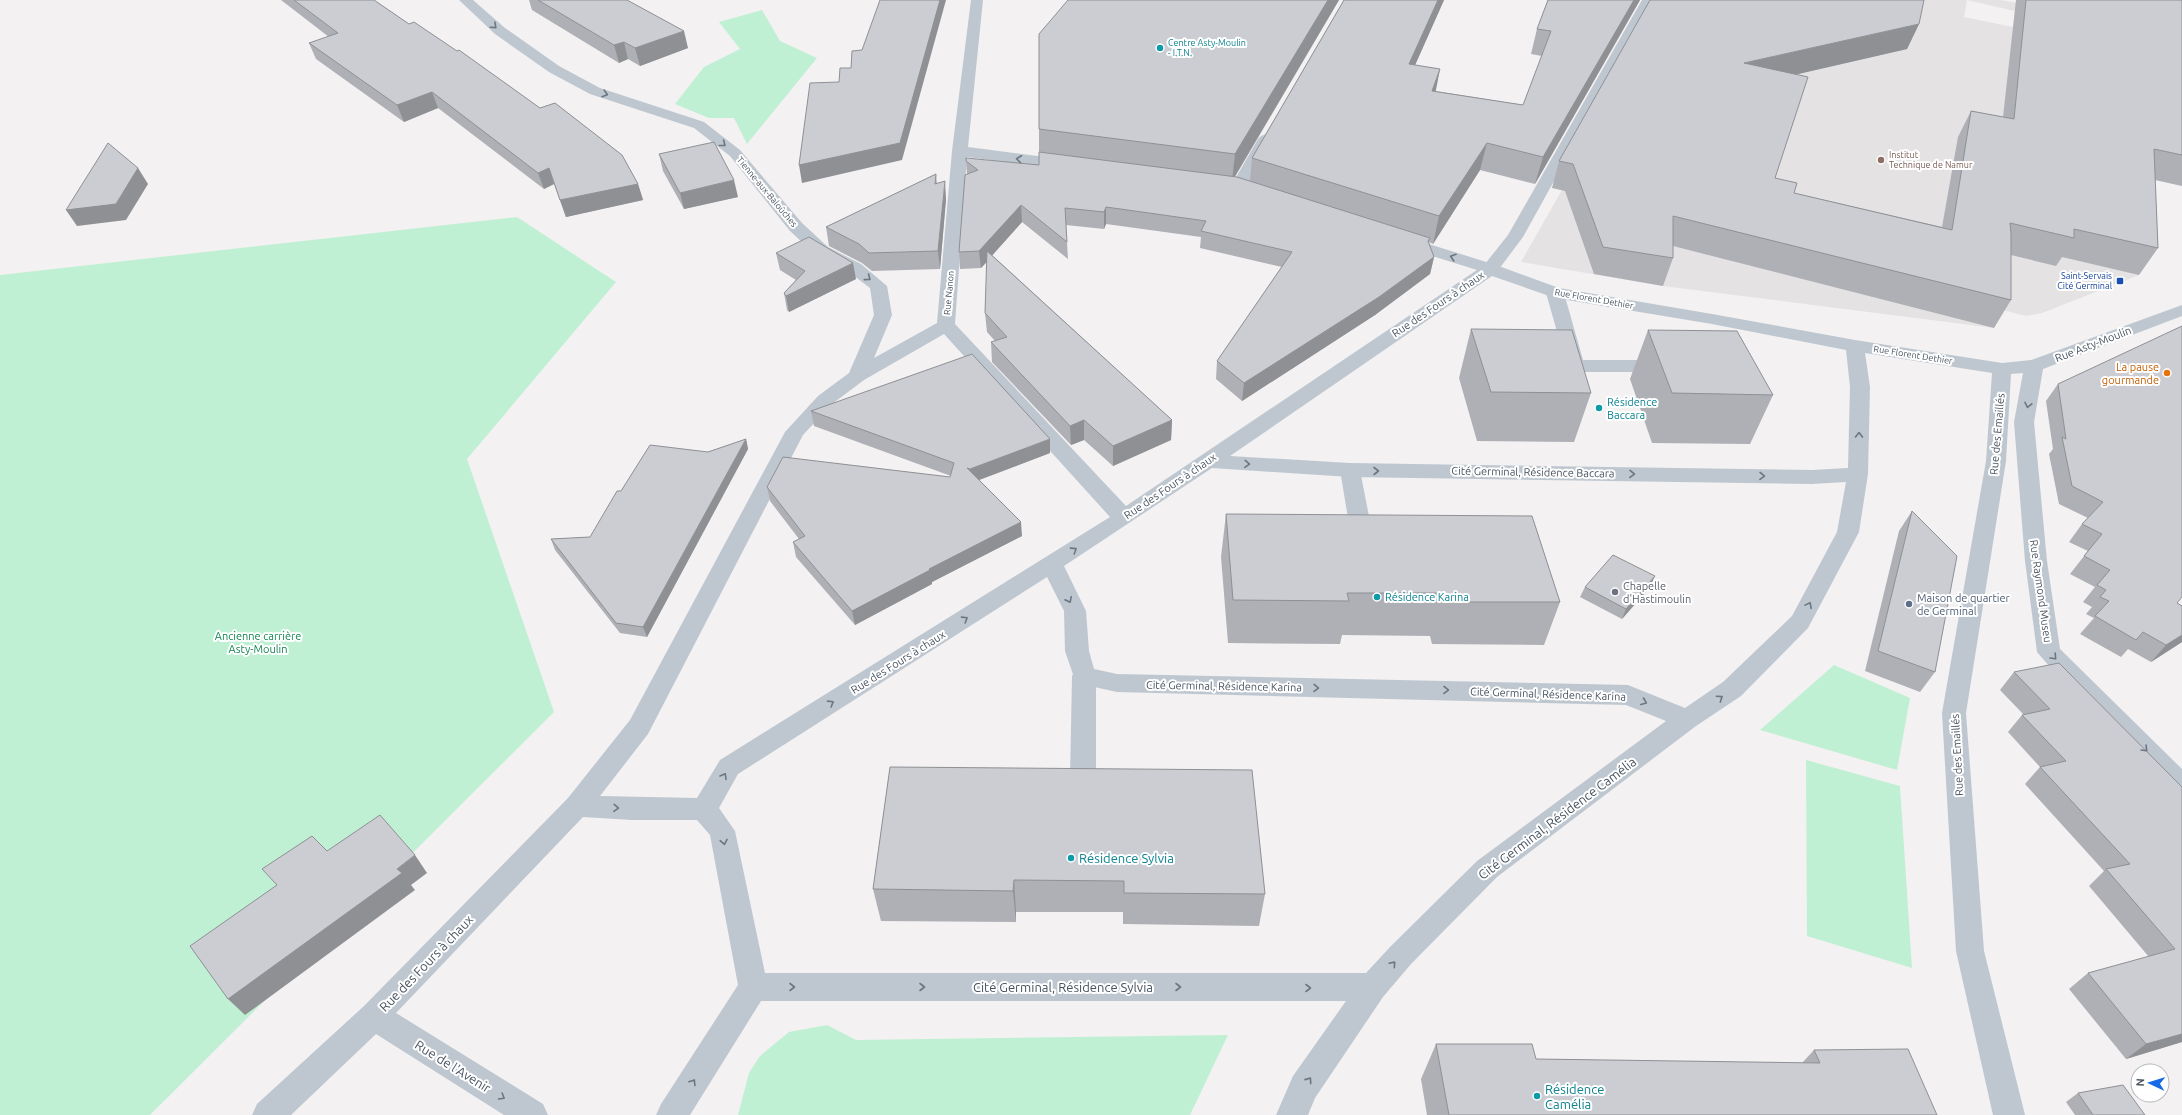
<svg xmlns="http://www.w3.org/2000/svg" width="2182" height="1115" viewBox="0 0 2182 1115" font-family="Ubuntu,sans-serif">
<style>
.education{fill:#e4e2e3}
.green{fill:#c0f0d4}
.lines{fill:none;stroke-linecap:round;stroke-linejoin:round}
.lane{fill:#bec7d0;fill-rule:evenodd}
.street{fill:#bec7d0;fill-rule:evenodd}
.wall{fill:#afb0b5}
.shaded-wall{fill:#8e9094}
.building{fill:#cbcdd3;stroke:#8e9094}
.oneway{stroke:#6b7681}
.culture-dot{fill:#0f9aa8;stroke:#fff;stroke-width:1.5}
.education-dot{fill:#8d6e63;stroke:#fff;stroke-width:1.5}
.transit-dot{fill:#1a4fb4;stroke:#fff;stroke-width:1.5}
.food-dot{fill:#e8710a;stroke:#fff;stroke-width:1.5}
.worship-dot{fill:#6b7280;stroke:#fff;stroke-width:1.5}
.service-dot{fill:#5c6f8a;stroke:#fff;stroke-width:1.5}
.labels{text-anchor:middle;stroke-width:4;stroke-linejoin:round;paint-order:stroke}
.far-culture-label{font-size:9px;fill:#0d838f;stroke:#fff;text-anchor:start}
.far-education-label{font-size:9px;fill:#785e54;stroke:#fff;text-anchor:start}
.far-street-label{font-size:9px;fill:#48535f;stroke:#fff}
.far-transit-label{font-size:9px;fill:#164399;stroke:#fff;text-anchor:end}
.street-label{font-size:11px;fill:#48535f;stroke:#fff}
.food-label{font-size:11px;fill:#c56008;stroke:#fff;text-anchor:end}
.culture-label{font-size:11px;fill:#0d838f;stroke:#fff;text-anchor:start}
.worship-label{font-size:11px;fill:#5b616d;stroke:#fff;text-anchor:start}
.service-label{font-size:11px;fill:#4e5e75;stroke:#fff;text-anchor:start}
.park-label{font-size:11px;fill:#168350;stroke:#fff}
.near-street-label{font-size:13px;fill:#48535f;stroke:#fff}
.near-culture-label{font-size:13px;fill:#0d838f;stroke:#fff;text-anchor:start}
</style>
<rect width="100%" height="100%" fill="#f3f1f1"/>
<polygon class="education" points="1670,0 2000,0 2019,3 2019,12 1967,0 1964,17 2013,27 2137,176 2139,275 2042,313 2026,316 1990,307 1994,328 1663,286 1521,262"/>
<g class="green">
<polygon points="762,10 780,41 817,58 747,144 734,118 709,118 675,104 704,67 740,49 719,22"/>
<polygon points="517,217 616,282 467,459 554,712 150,1115 0,1115 0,275"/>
<polygon points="1834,665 1910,698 1897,770 1760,730"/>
<polygon points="1806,760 1900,786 1912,968 1807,936"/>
<polygon points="827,1025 856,1040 1228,1035 1190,1115 738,1115 749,1073 760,1056 789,1032"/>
</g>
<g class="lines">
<g class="lane">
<polygon points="1642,0 1654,0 1523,237 1496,273 1484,273 1481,269 1508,235"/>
<polygon points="1555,288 1561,289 1564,293 1583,360 1664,360 1671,362 1673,366 1671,370 1664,372 1575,372 1568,370 1546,293 1549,289"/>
<polygon points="1350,463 1357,465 1360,470 1373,537 1376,542 1373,547 1365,550 1355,547 1352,542 1340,470 1343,465"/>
<path d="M 1084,667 L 1092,669 L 1096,676 L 1096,769 L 1111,772 L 1115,780 L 1111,788 C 1099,792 1086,791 1074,787 L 1070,779 L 1072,676 L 1076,669 Z"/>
</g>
<g class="street">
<path d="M 459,0 L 473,0 L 505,28 L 559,66 L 600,88 L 704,122 L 740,150 L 802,223 L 828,247 L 861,264 L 887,286 L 892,315 L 874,358 L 937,323 L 952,151 L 971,0 L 983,0 L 968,147 L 1068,160 L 1074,162 L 1076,165 L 1074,168 L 1068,170 L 967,157 L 955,324 L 1126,506 L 1477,270 L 1397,245 L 1395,241 L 1397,237 L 1403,236 L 1496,265 L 1559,288 L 1712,314 L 1855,340 L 2002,363 L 2031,360 L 2182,305 L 2182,316 L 2043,369 L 2034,422 L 2047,561 L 2060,649 L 2182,769 L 2182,796 L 2173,793 L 2068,688 L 2037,652 L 2025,561 L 2014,422 L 2023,373 L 2011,374 L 2006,461 L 1966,713 L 1984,951 L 2025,1115 L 1993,1115 L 1956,951 L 1942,713 L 1986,461 L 1992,373 L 1865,353 L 1870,387 L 1868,474 L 1859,532 L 1808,628 L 1741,696 L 1696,726 L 1497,877 L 1411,964 L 1383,997 L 1315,1098 L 1308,1115 L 1276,1115 L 1293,1076 L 1346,1001 L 761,1001 L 690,1115 L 656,1115 L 661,1104 L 738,985 L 710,835 L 697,820 L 632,820 L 583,817 L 396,1013 L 543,1104 L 548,1115 L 504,1115 L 376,1034 L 291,1115 L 252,1115 L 257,1104 L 364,1006 L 568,798 L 630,720 L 785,432 L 818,396 L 849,373 L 874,315 L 870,288 L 849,272 L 816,255 L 790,231 L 730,156 L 694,128 L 590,94 L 549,72 L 495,34 ZM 1492,276 L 1555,298 L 1712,324 L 1846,350 L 1850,387 L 1848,468 L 1812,470 L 1350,463 L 1230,456 ZM 944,334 L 1110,517 L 720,760 L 697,798 L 600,796 L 648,734 L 803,435 L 832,404 L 864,380 ZM 1212,468 L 1350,477 L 1812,484 L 1846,482 L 1837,532 L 1792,616 L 1723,682 L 1685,708 L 1628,685 L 1117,674 L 1094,669 L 1089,651 L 1086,611 L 1064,566 ZM 1047,577 L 1064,611 L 1065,651 L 1076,683 L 1117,692 L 1626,705 L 1666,721 L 1477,861 L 1391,946 L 1366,973 L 765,973 L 735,831 L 719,808 L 738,774 Z"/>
<polygon points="1266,134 1271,136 1274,139 1246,188 1244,191 1232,191 1230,188 1258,139 1261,136"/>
</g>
</g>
<g class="wall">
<polygon points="281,0 374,0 638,184 643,200 566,217 554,184 544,189 438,108 404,122 316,59 309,43 329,37"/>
<polygon points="529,0 627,0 688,48 640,66 628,59 619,63 532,10"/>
<polygon points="1339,0 1235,177 1250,181 1252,158 1344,0 1444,0 1415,65 1440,69 1435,91 1523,105 1542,56 1531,54 1537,29 1548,0 1640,0 1535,184 1480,170 1433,244 1429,242 1434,257 1430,274 1375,315 1242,401 1216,379 1217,361 1282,267 1200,248 1201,237 1106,224 1104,229 1066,225 1068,259 1022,222 992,255 1172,420 1171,440 1113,466 1084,440 1071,445 992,362 991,342 995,341 987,332 985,313 987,262 981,268 960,269 959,252 967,174 966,161 1039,165 1039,129"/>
<polygon points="2016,0 2182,0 2182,186 2155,180 2158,248 2139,275 2062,257 2056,266 2011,255 2011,300 1994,328 1673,246 1673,258 1663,286 1594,274 1565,191 1552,188 1559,161 1919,24 1907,49 1796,74 1775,178 1794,193 1942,227 1958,137 1971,111 2003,117"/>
<polygon points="659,154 738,197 684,209 663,171"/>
<polygon points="936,174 937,184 946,199 940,269 872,271 862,263 829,246 826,227"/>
<polygon points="776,253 856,279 789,312 787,310 784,293 796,280 780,270"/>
<polygon points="1471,329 1591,393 1574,442 1477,441 1459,378"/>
<polygon points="1648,330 1773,395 1750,444 1652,443 1630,379"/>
<polygon points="2058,384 2177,603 2182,606 2182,642 2151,662 2128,649 2121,657 2080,634 2094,618 2086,614 2092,607 2083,602 2095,587 2070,574 2088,551 2069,542 2082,524 2088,518 2059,504 2049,454 2053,449 2046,401"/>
<polygon points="811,411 1050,453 979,480 1022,536 932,582 932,584 855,625 796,557 793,542 799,539 770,501 767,487 950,477 951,476 814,426"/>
<polygon points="746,439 748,449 647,637 620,633 555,550 551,539 590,537 621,491 708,452"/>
<polygon points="1912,511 1935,672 1920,692 1865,671 1899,531"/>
<polygon points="1226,514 1560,602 1544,645 1432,644 1430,636 1342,635 1340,644 1228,643 1221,557"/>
<polygon points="1585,587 1650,587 1622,619 1580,597"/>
<polygon points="2014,672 2182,787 2182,1042 2126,1059 2069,989 2088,973 2149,957 2089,886 2104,871 2025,784 2040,767 2008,732 2022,715 2024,715 2000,690"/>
<polygon points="890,767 1265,894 1259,926 1123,924 1123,912 1016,912 1016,922 881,921 873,889"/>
<polygon points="1436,1044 1536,1059 1802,1063 1814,1050 1937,1115 1427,1115 1421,1079"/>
<polygon points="2078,1093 2145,1115 2075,1115 2066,1102"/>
</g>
<g class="shaded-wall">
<polygon points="940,0 946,0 902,160 802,183 799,165"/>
<polygon points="1328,0 1339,0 1232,181 1235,154"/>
<polygon points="1438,0 1444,0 1404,90 1409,64"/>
<polygon points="1634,0 1640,0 1535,184 1543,157"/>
<polygon points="1919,24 1907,49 1734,89 1744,63"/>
<polygon points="684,31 688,48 640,66 635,48"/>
<polygon points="624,42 628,59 619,63 614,45"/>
<polygon points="1440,69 1435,95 1432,91"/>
<polygon points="432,92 438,108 404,122 397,105"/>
<polygon points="1487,143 1480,170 1433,244 1439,216"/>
<polygon points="138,168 148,184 126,220 77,226 66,210"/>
<polygon points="549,168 554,184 544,189 538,173"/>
<polygon points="734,180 738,197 684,209 680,193"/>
<polygon points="945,181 946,199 940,269 938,251"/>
<polygon points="638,184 643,200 566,217 560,200"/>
<polygon points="1021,205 1022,222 981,268 979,251"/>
<polygon points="1106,207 1106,224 1104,229 1104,212"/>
<polygon points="1434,257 1430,274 1375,315 1242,401 1244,383"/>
<polygon points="853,263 856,279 789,312 786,296"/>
<polygon points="1084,420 1084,440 1071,445 1070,426"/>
<polygon points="1172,420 1171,440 1113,466 1113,446"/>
<polygon points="746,439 748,449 647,637 643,627"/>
<polygon points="1050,439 1050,453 971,483 970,469"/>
<polygon points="1021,522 1022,536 932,582 932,584 855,625 852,611 929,569"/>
<polygon points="1655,576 1650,587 1622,619 1626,609"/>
<polygon points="2182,635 2182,642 2151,662 2166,645"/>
<polygon points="415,855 427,873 411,885 415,890 245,1015 228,999"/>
<polygon points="1014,880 1016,912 1016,922 1013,891"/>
<polygon points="2182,1034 2182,1042 2126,1059 2146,1044"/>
</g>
<g class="building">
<polygon points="294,0 374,0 409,24 414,22 457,51 459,50 540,108 555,103 622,155 638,184 560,200 549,168 538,173 432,92 397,105 309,43 338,33"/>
<polygon points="538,0 627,0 684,31 635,48 624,42 614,45"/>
<polygon points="880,0 940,0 900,143 799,165 810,83 839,82 840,68 851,68 852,51 862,50"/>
<polygon points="1068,0 1328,0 1235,154 1039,129 1039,34"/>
<polygon points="1344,0 1438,0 1409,64 1440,69 1432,91 1523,105 1551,31 1537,29 1548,0 1634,0 1543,157 1487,143 1439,216 1252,158"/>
<polygon points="1650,0 1924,0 1919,24 1744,63 1808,77 1775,178 1797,183 1794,193 1952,230 1971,111 2014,119 2026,0 2182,0 2182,155 2154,149 2158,248 2074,229 2074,238 2010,223 2011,233 2011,300 1673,216 1673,258 1603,247 1573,164 1559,161"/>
<polygon points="714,142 734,180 680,193 659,154"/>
<polygon points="108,143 138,168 116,204 66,210"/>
<polygon points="1039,152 1237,177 1430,238 1428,241 1434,257 1379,297 1244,383 1217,361 1292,252 1201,231 1206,221 1106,207 1104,212 1065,208 1067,242 1021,205 979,251 959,252 965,175 978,170 966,161 966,158 1039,165"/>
<polygon points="936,174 935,184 945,181 938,251 869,253 859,244 826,227"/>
<polygon points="809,237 853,263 786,296 784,293 805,271 776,253"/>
<polygon points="987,251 1172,420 1113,446 1084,420 1070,426 991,342 1007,337 985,313"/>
<polygon points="2182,326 2182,597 2177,603 2182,606 2182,635 2166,645 2143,632 2136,640 2095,616 2109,601 2100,597 2106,590 2097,585 2110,570 2084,556 2102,534 2082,524 2103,502 2072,486 2062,437 2066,439 2058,384"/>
<polygon points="1471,329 1572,330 1591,393 1491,392"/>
<polygon points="1648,330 1737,331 1773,395 1672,393"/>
<polygon points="972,354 1050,439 970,469 967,468 1021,522 929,569 930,570 852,611 793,542 805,536 767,487 783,457 950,477 954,463 811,411"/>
<polygon points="746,439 643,627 616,623 551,539 590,537 617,491 621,491 650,445 708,452"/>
<polygon points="1912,511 1957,556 1935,672 1878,651"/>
<polygon points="1226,514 1532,516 1560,602 1444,602 1442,593 1347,593 1349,601 1233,600"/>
<polygon points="1613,555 1655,576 1626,609 1585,587"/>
<polygon points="2059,663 2182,787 2182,1034 2146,1044 2088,973 2175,949 2106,869 2130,864 2040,767 2066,761 2022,715 2050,709 2014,672"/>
<polygon points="890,767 1252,770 1265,894 1124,893 1124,881 1014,880 1013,891 873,889"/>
<polygon points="380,815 415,855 397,869 402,873 228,999 190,946 277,885 262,869 312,836 327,851"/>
<polygon points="1436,1044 1532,1044 1536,1059 1820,1063 1814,1050 1908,1049 1937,1115 1449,1115"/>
<polygon points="2123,1085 2145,1115 2093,1115 2078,1093"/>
</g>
<defs><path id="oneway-chevron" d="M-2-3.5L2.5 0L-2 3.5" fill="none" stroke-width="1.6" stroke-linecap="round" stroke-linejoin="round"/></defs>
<g class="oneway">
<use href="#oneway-chevron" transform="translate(494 26) rotate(42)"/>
<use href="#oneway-chevron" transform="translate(605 94) rotate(18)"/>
<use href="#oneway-chevron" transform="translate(723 144) rotate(38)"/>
<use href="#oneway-chevron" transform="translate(1019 159) rotate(-173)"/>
<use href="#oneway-chevron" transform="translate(1453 257) rotate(-162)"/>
<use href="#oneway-chevron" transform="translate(868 278) rotate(37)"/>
<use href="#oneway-chevron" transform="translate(2028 405) rotate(102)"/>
<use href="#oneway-chevron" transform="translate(1859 435) rotate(-89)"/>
<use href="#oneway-chevron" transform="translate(1247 464) rotate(4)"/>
<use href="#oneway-chevron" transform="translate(1376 471)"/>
<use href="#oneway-chevron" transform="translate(1632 474) rotate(1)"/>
<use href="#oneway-chevron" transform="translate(1762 476) rotate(1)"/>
<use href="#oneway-chevron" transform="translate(1074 550) rotate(-33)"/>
<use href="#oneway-chevron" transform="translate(1069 600) rotate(64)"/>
<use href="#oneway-chevron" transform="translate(1809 605) rotate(-62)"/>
<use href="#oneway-chevron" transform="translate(965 619) rotate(-32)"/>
<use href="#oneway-chevron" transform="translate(2054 657) rotate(47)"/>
<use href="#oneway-chevron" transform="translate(1316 688) rotate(1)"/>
<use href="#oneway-chevron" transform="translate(1446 690) rotate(1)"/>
<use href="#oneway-chevron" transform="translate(1720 698) rotate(-34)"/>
<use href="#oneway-chevron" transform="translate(1644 702) rotate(22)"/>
<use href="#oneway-chevron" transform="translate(831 703) rotate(-32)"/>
<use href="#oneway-chevron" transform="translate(2145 749) rotate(45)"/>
<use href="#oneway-chevron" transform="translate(724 776) rotate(-60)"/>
<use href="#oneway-chevron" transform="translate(616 808) rotate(3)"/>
<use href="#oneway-chevron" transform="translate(724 842) rotate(79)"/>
<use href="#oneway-chevron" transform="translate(1393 964) rotate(-49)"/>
<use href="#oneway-chevron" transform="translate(792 987)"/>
<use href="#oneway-chevron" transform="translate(922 987)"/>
<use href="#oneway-chevron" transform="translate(1178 987)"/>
<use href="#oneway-chevron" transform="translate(1308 988)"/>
<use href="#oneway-chevron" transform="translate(1309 1080) rotate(-55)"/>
<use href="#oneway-chevron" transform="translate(693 1082) rotate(-58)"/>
<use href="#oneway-chevron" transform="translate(502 1097) rotate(31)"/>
</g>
<g class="culture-dot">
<circle cx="1160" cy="48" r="4"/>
<circle cx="1599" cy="408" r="4"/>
<circle cx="1377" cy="597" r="4"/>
<circle cx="1071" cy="858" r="4"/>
<circle cx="1537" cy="1096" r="4"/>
</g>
<circle class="education-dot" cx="1881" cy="160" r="4"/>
<rect class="transit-dot" x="2116" y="277" width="8" height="8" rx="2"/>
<circle class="food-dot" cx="2167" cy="373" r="4"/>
<circle class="worship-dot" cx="1615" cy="592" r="4"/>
<circle class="service-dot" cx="1909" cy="604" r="4"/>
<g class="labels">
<g class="far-culture-label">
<text x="1168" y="46">Centre Asty-Moulin<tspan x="1168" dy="10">- I.T.N.</tspan></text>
</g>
<g class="far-education-label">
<text x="1889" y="158">Institut<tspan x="1889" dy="10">Technique de Namur</tspan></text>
</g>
<g class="far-street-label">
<text transform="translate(767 192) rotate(50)" y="3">Tienne-aux-Baloûches</text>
<text transform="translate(949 293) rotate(-85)" y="3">Rue Nanon</text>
<text transform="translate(1594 299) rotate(10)" y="3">Rue Florent Dethier</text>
<text transform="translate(1913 355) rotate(9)" y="3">Rue Florent Dethier</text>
</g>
<g class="far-transit-label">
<text x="2112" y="279">Saint-Servais<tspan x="2112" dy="10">Cité Germinal</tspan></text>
</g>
<g class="street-label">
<text transform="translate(1438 304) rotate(-34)" y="4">Rue des Fours à chaux</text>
<text transform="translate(2093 344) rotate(-21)" y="4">Rue Asty-Moulin</text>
<text transform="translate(1997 434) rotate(-85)" y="4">Rue des Emaillés</text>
<text transform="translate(1533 472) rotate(1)" y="4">Cité Germinal, Résidence Baccara</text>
<text transform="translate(1170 486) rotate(-34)" y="4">Rue des Fours à chaux</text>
<text transform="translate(2041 591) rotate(82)" y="4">Rue Raymond Museu</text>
<text transform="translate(898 662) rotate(-32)" y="4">Rue des Fours à chaux</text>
<text transform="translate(1224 686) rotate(1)" y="4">Cité Germinal, Résidence Karina</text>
<text transform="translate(1548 694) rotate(2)" y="4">Cité Germinal, Résidence Karina</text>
<text transform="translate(1957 755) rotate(-93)" y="4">Rue des Emaillés</text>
</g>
<g class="food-label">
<text x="2159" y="371">La pause<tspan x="2159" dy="13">gourmande</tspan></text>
</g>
<g class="culture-label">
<text x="1607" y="406">Résidence<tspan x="1607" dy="13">Baccara</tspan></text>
<text x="1385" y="601">Résidence Karina</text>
</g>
<g class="worship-label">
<text x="1623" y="590">Chapelle<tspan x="1623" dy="13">d'Hastimoulin</tspan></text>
</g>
<g class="service-label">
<text x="1917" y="602">Maison de quartier<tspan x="1917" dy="13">de Germinal</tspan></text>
</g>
<g class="park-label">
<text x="258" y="640">Ancienne carrière<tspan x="258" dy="13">Asty-Moulin</tspan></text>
</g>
<g class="near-street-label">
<text transform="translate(1557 818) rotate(-37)" y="5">Cité Germinal, Résidence Camélia</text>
<text transform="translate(426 963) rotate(-46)" y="5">Rue des Fours à chaux</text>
<text x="1063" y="992">Cité Germinal, Résidence Sylvia</text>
<text transform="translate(453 1066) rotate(32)" y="5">Rue de l'Avenir</text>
</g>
<g class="near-culture-label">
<text x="1079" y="863">Résidence Sylvia</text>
<text x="1545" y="1094">Résidence<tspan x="1545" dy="15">Camélia</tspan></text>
</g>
</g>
<g transform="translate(2150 1083) rotate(274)"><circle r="19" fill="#ffffff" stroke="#b6babf"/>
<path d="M0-3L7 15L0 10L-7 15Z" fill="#166ae8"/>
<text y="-6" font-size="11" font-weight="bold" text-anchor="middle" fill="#48535f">N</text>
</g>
</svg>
